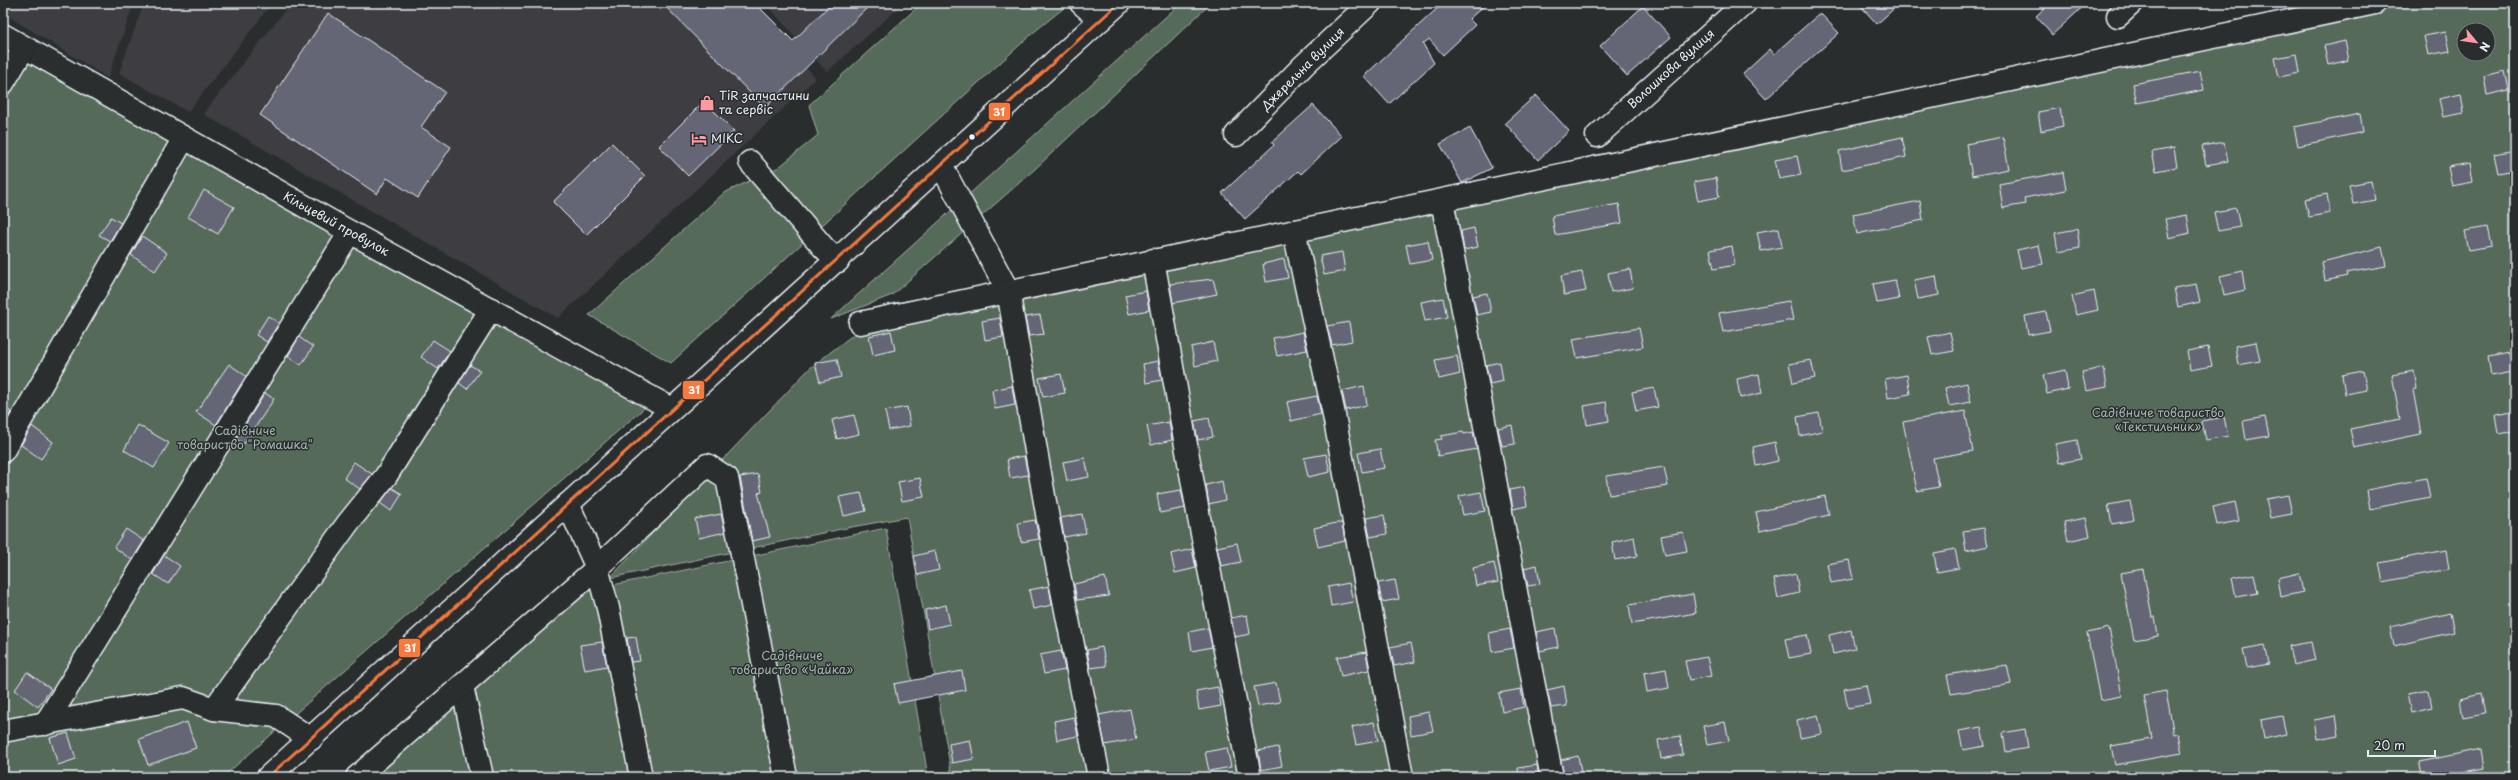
<svg xmlns="http://www.w3.org/2000/svg" width="2518" height="780" viewBox="0 0 2518 780" font-family="'Playpen Sans',sans-serif">
<style>
.built{fill:#3c3e43}
.green{fill:#546b58;stroke:#9eaea8;fill-rule:evenodd}
.building{fill:#656674;stroke:#e8f1f8}
.lines{fill:none;stroke-linecap:round;stroke-linejoin:round}
.minor-casing{stroke:#e8f1f8;stroke-width:25}
.major-casing{stroke:#e8f1f8;stroke-width:25}
.minor{stroke:#2a2d2e;stroke-width:22}
.major{stroke:#2a2d2e;stroke-width:22}
.bus-1-casing{stroke:#2a2d2e;stroke-width:6}
.bus-1{stroke:#f6793e;stroke-width:3}
.bus-dot{fill:#e8f1f8;stroke:#2a2d2e;stroke-width:1.5}
.labels{text-anchor:middle;stroke-width:3;stroke-linejoin:round;paint-order:stroke}
.street-label{font-size:12px;fill:#e8f1f8;stroke:#2a2d2e}
.poi-label{font-size:12px;fill:#e8f1f8;stroke:#2a2d2e;text-anchor:start}
.park-label{font-size:12px;fill:#a5b5b0;stroke:#2a2d2e}
.line-badge{stroke:#2a2d2e;stroke-width:1.5}
.badge-label{font-size:11px;text-anchor:middle;font-weight:bold;fill:#fff}
</style>
<rect width="100%" height="100%" fill="#2a2d2e"/>
<filter id="ink" filterUnits="userSpaceOnUse"><feTurbulence type="fractalNoise" baseFrequency=".025" numOctaves="2"/><feDisplacementMap in="SourceGraphic" scale="8" xChannelSelector="R" yChannelSelector="G"/><feConvolveMatrix kernelMatrix="1 2 1 2 8 2 1 2 1" color-interpolation-filters="sRGB"/></filter>
<g filter="url(#ink)">
<g class="built">
<polygon points="3,3 134,3 108,78 3,13"/>
<polygon points="144,3 272,3 188,112 119,73"/>
<polygon points="291,3 745,3 816,78 558,318 203,114"/>
<polygon points="765,3 904,3 827,72"/>
</g>
<g class="green">
<polygon points="922,3 1070,3 1034,32 671,363 589,315 724,193 779,167 818,135 809,105"/>
<polygon points="1181,3 1211,3 1035,169 892,295 831,319"/>
<path d="M 2395,3 L 2515,3 L 2515,777 L 952,777 L 907,517 L 846,528 L 610,578 L 810,368 L 894,303 L 1031,282 L 1653,166 ZM 2464,30 L 2488,30 L 2488,54 L 2464,54 Z"/>
<polygon points="3,33 232,152 659,395 223,777 3,777"/>
<polygon points="886,528 928,777 376,777 584,591"/>
</g>
<g class="building">
<polygon points="662,3 755,3 793,41 832,3 872,3 765,108"/>
<polygon points="1443,3 1487,3 1469,19 1475,25 1443,55 1429,39 1423,44 1434,63 1389,104 1364,76"/>
<polygon points="1858,3 1900,3 1877,24"/>
<polygon points="2050,3 2087,3 2052,35 2036,16"/>
<polygon points="1643,6 1671,37 1627,76 1600,46"/>
<polygon points="328,13 445,92 421,127 451,147 418,198 387,178 377,194 260,115"/>
<polygon points="1820,13 1839,33 1766,99 1743,74 1770,49 1774,54"/>
<polygon points="2446,32 2450,51 2428,55 2424,36"/>
<polygon points="2345,41 2349,60 2328,65 2324,46"/>
<polygon points="2297,54 2300,73 2279,77 2275,58"/>
<polygon points="2200,71 2204,90 2137,103 2133,84"/>
<polygon points="2505,71 2509,90 2487,95 2484,76"/>
<polygon points="2461,94 2464,113 2443,117 2439,99"/>
<polygon points="1536,95 1569,131 1538,160 1505,123"/>
<polygon points="704,101 734,131 688,176 659,146"/>
<polygon points="1313,105 1342,136 1301,174 1298,171 1245,219 1222,193 1274,145 1272,142"/>
<polygon points="2060,108 2063,126 2041,131 2038,112"/>
<polygon points="2360,114 2363,132 2298,146 2294,127"/>
<polygon points="1470,128 1492,168 1462,183 1440,144"/>
<polygon points="1902,137 1906,157 1842,170 1839,151"/>
<polygon points="2003,137 2009,169 1972,176 1966,144"/>
<polygon points="2224,142 2228,161 2206,165 2202,146"/>
<polygon points="612,143 645,176 586,235 553,202"/>
<polygon points="2174,148 2177,167 2156,171 2152,152"/>
<polygon points="2515,150 2515,170 2498,173 2494,154"/>
<polygon points="1797,156 1801,175 1779,179 1775,160"/>
<polygon points="2470,163 2473,182 2452,186 2448,167"/>
<polygon points="2063,172 2066,190 2024,198 2025,204 2003,208 1999,184"/>
<polygon points="1716,178 1719,197 1698,201 1694,182"/>
<polygon points="2371,181 2375,200 2353,204 2349,185"/>
<polygon points="204,190 234,207 218,234 188,217"/>
<polygon points="2327,194 2330,213 2309,217 2305,199"/>
<polygon points="1920,201 1923,220 1857,234 1853,214"/>
<polygon points="1619,204 1622,223 1555,235 1552,216"/>
<polygon points="2236,208 2240,227 2218,231 2214,212"/>
<polygon points="2187,215 2190,233 2169,238 2165,219"/>
<polygon points="111,217 121,223 110,241 99,235"/>
<polygon points="2487,227 2491,246 2469,250 2465,231"/>
<polygon points="1474,228 1478,247 1464,250 1461,231"/>
<polygon points="1779,228 1782,247 1761,251 1757,232"/>
<polygon points="2077,229 2080,248 2058,252 2055,233"/>
<polygon points="142,236 167,253 155,271 131,255"/>
<polygon points="1428,241 1432,260 1410,264 1406,245"/>
<polygon points="2039,245 2043,264 2021,268 2017,250"/>
<polygon points="1732,246 1735,265 1714,269 1710,250"/>
<polygon points="2382,247 2386,266 2346,273 2347,276 2325,281 2322,262"/>
<polygon points="1342,252 1345,271 1324,275 1320,256"/>
<polygon points="1284,259 1288,278 1266,282 1263,264"/>
<polygon points="1630,269 1633,288 1611,292 1608,273"/>
<polygon points="2242,271 2245,290 2224,295 2220,276"/>
<polygon points="1582,272 1586,291 1564,295 1561,276"/>
<polygon points="1936,276 1939,295 1918,299 1914,280"/>
<polygon points="1213,279 1217,294 1173,303 1170,284"/>
<polygon points="1895,280 1899,299 1877,303 1873,284"/>
<polygon points="2196,284 2200,302 2178,307 2174,288"/>
<polygon points="1146,291 1149,310 1129,314 1125,295"/>
<polygon points="2094,291 2098,310 2076,315 2072,296"/>
<polygon points="1487,293 1491,312 1477,315 1473,296"/>
<polygon points="1443,298 1447,317 1425,321 1421,302"/>
<polygon points="1789,301 1793,320 1723,332 1719,313"/>
<polygon points="2046,312 2050,331 2028,335 2025,316"/>
<polygon points="1040,315 1044,334 1029,336 1025,317"/>
<polygon points="268,316 279,323 267,342 256,335"/>
<polygon points="1000,318 1003,337 985,340 982,321"/>
<polygon points="1349,322 1352,341 1332,345 1327,326"/>
<polygon points="1639,328 1643,347 1577,358 1573,339"/>
<polygon points="891,331 895,350 873,355 869,336"/>
<polygon points="1303,332 1307,350 1277,356 1273,338"/>
<polygon points="1950,332 1954,351 1932,355 1928,337"/>
<polygon points="299,337 313,347 301,365 288,356"/>
<polygon points="433,340 450,351 438,369 421,357"/>
<polygon points="1213,342 1217,361 1195,366 1191,347"/>
<polygon points="2256,342 2260,361 2238,365 2235,346"/>
<polygon points="2208,347 2212,366 2190,370 2187,351"/>
<polygon points="2509,353 2513,372 2491,376 2488,357"/>
<polygon points="1457,356 1460,374 1439,379 1435,360"/>
<polygon points="837,359 841,377 820,382 815,363"/>
<polygon points="1811,360 1815,378 1793,383 1789,364"/>
<polygon points="1158,361 1162,380 1146,383 1143,364"/>
<polygon points="1500,362 1503,381 1490,384 1486,365"/>
<polygon points="229,364 246,376 216,425 196,412"/>
<polygon points="470,365 480,371 467,389 459,383"/>
<polygon points="2104,368 2107,387 2086,391 2082,372"/>
<polygon points="2065,370 2068,389 2047,394 2043,375"/>
<polygon points="2363,371 2367,390 2345,394 2342,375"/>
<polygon points="2414,371 2417,389 2413,390 2421,434 2354,448 2350,429 2400,419 2392,375"/>
<polygon points="1061,374 1065,393 1043,397 1039,378"/>
<polygon points="1759,374 1762,393 1740,398 1737,379"/>
<polygon points="1907,375 1910,394 1888,398 1885,379"/>
<polygon points="1967,383 1971,402 1949,406 1945,388"/>
<polygon points="1012,386 1015,405 995,409 992,390"/>
<polygon points="1364,386 1367,405 1346,410 1342,391"/>
<polygon points="1654,388 1658,407 1636,411 1632,392"/>
<polygon points="265,393 274,399 244,444 236,439"/>
<polygon points="1317,396 1321,414 1291,421 1287,402"/>
<polygon points="1606,402 1609,421 1587,425 1584,406"/>
<polygon points="3,407 11,412 3,426"/>
<polygon points="907,407 910,426 889,430 885,411"/>
<polygon points="1965,411 1973,451 1933,458 1939,487 1917,491 1903,422"/>
<polygon points="2515,411 2515,431 2499,434 2496,415"/>
<polygon points="1819,413 1822,431 1800,436 1797,417"/>
<polygon points="854,415 859,434 837,439 832,420"/>
<polygon points="2224,417 2228,436 2206,440 2202,421"/>
<polygon points="2265,417 2269,436 2246,440 2243,421"/>
<polygon points="1209,418 1213,437 1198,440 1194,421"/>
<polygon points="1169,422 1172,440 1151,445 1147,426"/>
<polygon points="138,425 169,443 154,468 124,450"/>
<polygon points="1512,425 1515,444 1502,446 1498,428"/>
<polygon points="32,426 53,442 41,459 21,445"/>
<polygon points="1463,432 1464,434 1473,432 1477,449 1438,456 1435,440 1442,439 1441,436"/>
<polygon points="2077,440 2081,459 2059,463 2056,444"/>
<polygon points="1775,442 1778,461 1756,466 1753,447"/>
<polygon points="1380,449 1384,468 1362,472 1358,453"/>
<polygon points="1326,454 1330,472 1308,477 1304,458"/>
<polygon points="1024,456 1028,475 1010,478 1007,459"/>
<polygon points="1085,458 1089,477 1067,481 1063,462"/>
<polygon points="354,462 372,474 360,489 344,478"/>
<polygon points="1664,467 1668,486 1609,495 1606,476"/>
<polygon points="758,474 762,492 758,493 770,537 752,541 740,477"/>
<polygon points="920,478 924,497 902,501 898,482"/>
<polygon points="2426,478 2430,497 2370,509 2367,490"/>
<polygon points="1222,481 1225,500 1209,504 1206,485"/>
<polygon points="1524,487 1527,506 1513,509 1510,490"/>
<polygon points="392,488 402,494 391,511 380,503"/>
<polygon points="1181,490 1185,508 1160,513 1157,494"/>
<polygon points="1481,492 1485,511 1463,515 1459,496"/>
<polygon points="861,493 866,511 844,516 839,497"/>
<polygon points="2288,495 2292,514 2270,518 2266,499"/>
<polygon points="1825,496 1829,515 1760,531 1756,512"/>
<polygon points="2130,501 2134,520 2112,524 2108,505"/>
<polygon points="2235,502 2239,521 2217,525 2213,507"/>
<polygon points="721,514 725,532 699,538 695,519"/>
<polygon points="1082,514 1086,533 1064,537 1061,518"/>
<polygon points="1384,515 1387,534 1370,537 1366,518"/>
<polygon points="2086,518 2090,536 2068,541 2064,522"/>
<polygon points="1035,520 1039,539 1021,542 1018,523"/>
<polygon points="1336,523 1342,523 1345,541 1318,547 1314,528"/>
<polygon points="1984,528 1988,546 1966,551 1963,531"/>
<polygon points="126,529 144,541 132,560 114,547"/>
<polygon points="1683,532 1687,551 1665,555 1661,536"/>
<polygon points="1634,537 1637,556 1615,560 1612,542"/>
<polygon points="1237,543 1241,562 1221,566 1217,547"/>
<polygon points="1192,549 1196,568 1175,573 1171,554"/>
<polygon points="1955,549 1959,568 1937,572 1934,553"/>
<polygon points="2446,550 2449,569 2383,582 2379,563"/>
<polygon points="935,551 939,570 917,575 914,556"/>
<polygon points="164,555 180,566 168,584 153,574"/>
<polygon points="1849,560 1853,579 1831,583 1827,564"/>
<polygon points="1494,563 1498,582 1476,586 1473,568"/>
<polygon points="1537,565 1540,584 1528,586 1524,568"/>
<polygon points="2143,569 2152,617 2155,617 2158,636 2134,640 2121,573"/>
<polygon points="2299,573 2303,592 2281,597 2278,578"/>
<polygon points="1796,574 1799,593 1778,598 1774,579"/>
<polygon points="2254,574 2258,593 2236,597 2232,578"/>
<polygon points="1105,577 1109,596 1077,600 1074,584"/>
<polygon points="1395,580 1399,599 1382,602 1378,583"/>
<polygon points="1349,583 1353,602 1331,606 1328,587"/>
<polygon points="1049,586 1052,605 1033,609 1029,590"/>
<polygon points="1693,594 1696,613 1632,624 1629,605"/>
<polygon points="946,605 950,624 928,629 925,610"/>
<polygon points="2450,613 2454,632 2394,646 2390,627"/>
<polygon points="1247,615 1250,634 1235,637 1231,618"/>
<polygon points="1208,628 1212,647 1192,651 1189,632"/>
<polygon points="1555,628 1558,647 1540,651 1536,632"/>
<polygon points="2109,628 2122,696 2100,700 2087,633"/>
<polygon points="1510,629 1514,648 1492,652 1489,633"/>
<polygon points="1851,630 1855,649 1833,654 1829,635"/>
<polygon points="1807,635 1811,654 1789,658 1785,639"/>
<polygon points="636,637 640,661 631,662 627,638"/>
<polygon points="602,642 607,666 585,670 580,645"/>
<polygon points="2311,642 2315,660 2293,665 2289,646"/>
<polygon points="1411,643 1415,662 1394,666 1390,647"/>
<polygon points="2265,645 2269,664 2247,668 2243,649"/>
<polygon points="1102,647 1106,666 1090,668 1087,650"/>
<polygon points="1061,651 1065,670 1044,674 1040,655"/>
<polygon points="1366,652 1369,670 1341,676 1337,657"/>
<polygon points="1707,657 1711,676 1689,680 1685,661"/>
<polygon points="2007,665 2011,684 1951,694 1947,675"/>
<polygon points="1666,669 1669,688 1647,692 1644,673"/>
<polygon points="962,671 965,690 898,703 894,684"/>
<polygon points="27,672 51,689 38,707 15,690"/>
<polygon points="1276,683 1280,702 1258,706 1254,687"/>
<polygon points="1866,685 1870,704 1848,708 1844,689"/>
<polygon points="1564,686 1567,706 1551,708 1547,690"/>
<polygon points="1218,687 1221,706 1199,710 1196,691"/>
<polygon points="1521,689 1524,707 1502,712 1499,693"/>
<polygon points="2429,690 2432,708 2411,713 2407,694"/>
<polygon points="2166,691 2174,735 2178,734 2182,753 2115,765 2111,746 2152,739 2144,695"/>
<polygon points="2481,694 2485,713 2463,717 2460,699"/>
<polygon points="1130,709 1136,739 1105,745 1099,715"/>
<polygon points="1429,712 1433,731 1411,735 1408,716"/>
<polygon points="1818,715 1822,734 1800,738 1797,720"/>
<polygon points="2282,716 2286,734 2264,739 2261,720"/>
<polygon points="2336,716 2339,735 2317,739 2314,720"/>
<polygon points="1074,717 1078,736 1057,740 1054,721"/>
<polygon points="187,722 196,748 148,765 139,739"/>
<polygon points="1374,722 1378,741 1356,745 1352,727"/>
<polygon points="1725,722 1729,741 1707,745 1703,726"/>
<polygon points="1981,727 1985,746 1963,750 1959,731"/>
<polygon points="2025,729 2028,748 2006,752 2003,733"/>
<polygon points="68,733 76,759 58,765 50,738"/>
<polygon points="1680,736 1683,755 1661,759 1658,740"/>
<polygon points="970,740 974,759 952,763 949,744"/>
<polygon points="1278,747 1282,766 1261,770 1258,751"/>
<polygon points="1227,748 1231,767 1209,771 1205,752"/>
<polygon points="2481,749 2484,768 2438,777 2423,777 2419,762"/>
<polygon points="1578,756 1582,777 1564,777 1561,760"/>
<polygon points="1537,765 1539,777 1519,777 1518,768"/>
</g>
<g class="lines">
<g class="minor-casing">
<g id="minor">
<polyline points="1081,3 1100,20"/>
<polyline points="2118,16 2132,3"/>
<polyline points="3,35 350,232 672,409"/>
<polyline points="3,83 24,48"/>
<polyline points="1236,135 1304,65 1370,3"/>
<polyline points="1597,136 1745,3"/>
<polyline points="750,162 824,248 838,261"/>
<polyline points="941,165 1008,291 1048,519 1099,777"/>
<path d="M 1442,201 C 1480,392 1513,585 1552,777"/>
<polyline points="1294,231 1333,410 1402,777"/>
<polyline points="1153,260 1199,518 1250,777"/>
<polyline points="860,323 2375,3"/>
<polyline points="3,451 184,138"/>
<polyline points="568,504 597,568 608,608 641,777"/>
<polyline points="462,686 482,777"/>
<polyline points="214,709 348,523 386,476 491,309"/>
<polyline points="45,724 350,232"/>
<polyline points="3,731 183,698 214,709 276,716 311,739"/>
<polyline points="357,777 597,568 707,465 727,478 786,777"/>
</g>
</g>
<g class="major-casing">
<polyline id="major" points="268,777 1119,3"/>
</g>
<use href="#minor" class="minor"/>
<use href="#major" class="major"/>
<g class="bus-1-casing">
<polyline id="bus-1" points="268,777 1119,3"/>
</g>
<use href="#bus-1" class="bus-1"/>
</g>
</g>
<defs>
<g id="shop-bare" transform="scale(1.2)"><path d="M-5-2.5h2.3a2.7 3.5 0 0 1 5.4 0H5L5.5 6h-11ZM-1.5-2.5h3a1.5 2.3 0 0 0-3 0Z" fill="#ff9aa2" stroke="#2a2d2e" stroke-width="2.5" paint-order="stroke"/></g>
<g id="hotel-bare" transform="scale(1.2)"><path d="M-6-4.5h1.5V1H6V5H4.5V3h-9V5H-6ZM-4 0a1.8 1.8 0 1 1 3.6 0ZM.5 0V-2.5h3Q6-2.5 6 0Z" fill="#ff9aa2" stroke="#2a2d2e" stroke-width="2.5" paint-order="stroke"/></g>
</defs>
<g fill-rule="evenodd">
<use href="#shop-bare" x="707" y="103"/>
<use href="#hotel-bare" x="699" y="139"/>
</g>
<circle class="bus-dot" cx="972" cy="137" r="3.5"/>
<g class="labels">
<g class="street-label">
<text transform="translate(1303 69) rotate(-45)" y="4">Джерельна вулиця</text>
<text transform="translate(1671 69) rotate(-42)" y="4">Волошкова вулиця</text>
<text transform="translate(336 224) rotate(29)" y="4">Кільцевий провулок</text>
</g>
<g class="poi-label">
<text x="719" y="100">TiR запчастини<tspan x="719" dy="14">та сервіс</tspan></text>
<text x="711" y="143">МІКС</text>
</g>
<g class="park-label">
<text x="2158" y="417">Садівниче товариство<tspan x="2158" dy="14">«Текстильник»</tspan></text>
<text x="245" y="435">Садівниче<tspan x="245" dy="14">товариство "Ромашка"</tspan></text>
<text x="792" y="660">Садівниче<tspan x="792" dy="14">товариство «Чайка»</tspan></text>
</g>
</g>
<g class="line-badge">
<rect x="988" y="102" width="23" height="19" rx="4" fill="#f6793e"/>
<rect x="682" y="380" width="23" height="20" rx="4" fill="#f6793e"/>
<rect x="398" y="638" width="23" height="20" rx="4" fill="#f6793e"/>
</g>
<g class="badge-label">
<text x="999" y="116">31</text>
<text x="694" y="394">31</text>
<text x="410" y="652">31</text>
</g>
<rect width="2518" height="780" fill="none" stroke="#2a2d2e" stroke-width="16"/>
<rect x="8" y="8" width="2502" height="764" fill="none" stroke="#e8f1f8" stroke-width="1.5" filter="url(#ink)"/>
<g transform="translate(2476 42) rotate(119)"><circle r="19" fill="#2a2d2e" stroke="#767b7f"/>
<path d="M0-3L7 15L0 10L-7 15Z" fill="#ff9aa2"/>
<text y="-6" font-size="11" font-weight="bold" text-anchor="middle" fill="#e8f1f8">N</text>
</g>
<path d="M2368 750v6h67v-6" fill="none" stroke="#e8f1f8" stroke-width="2"/>
<text x="2374" y="750" font-size="12" fill="#e8f1f8" stroke="#2a2d2e" stroke-width="3" paint-order="stroke">20 m</text>
</svg>
